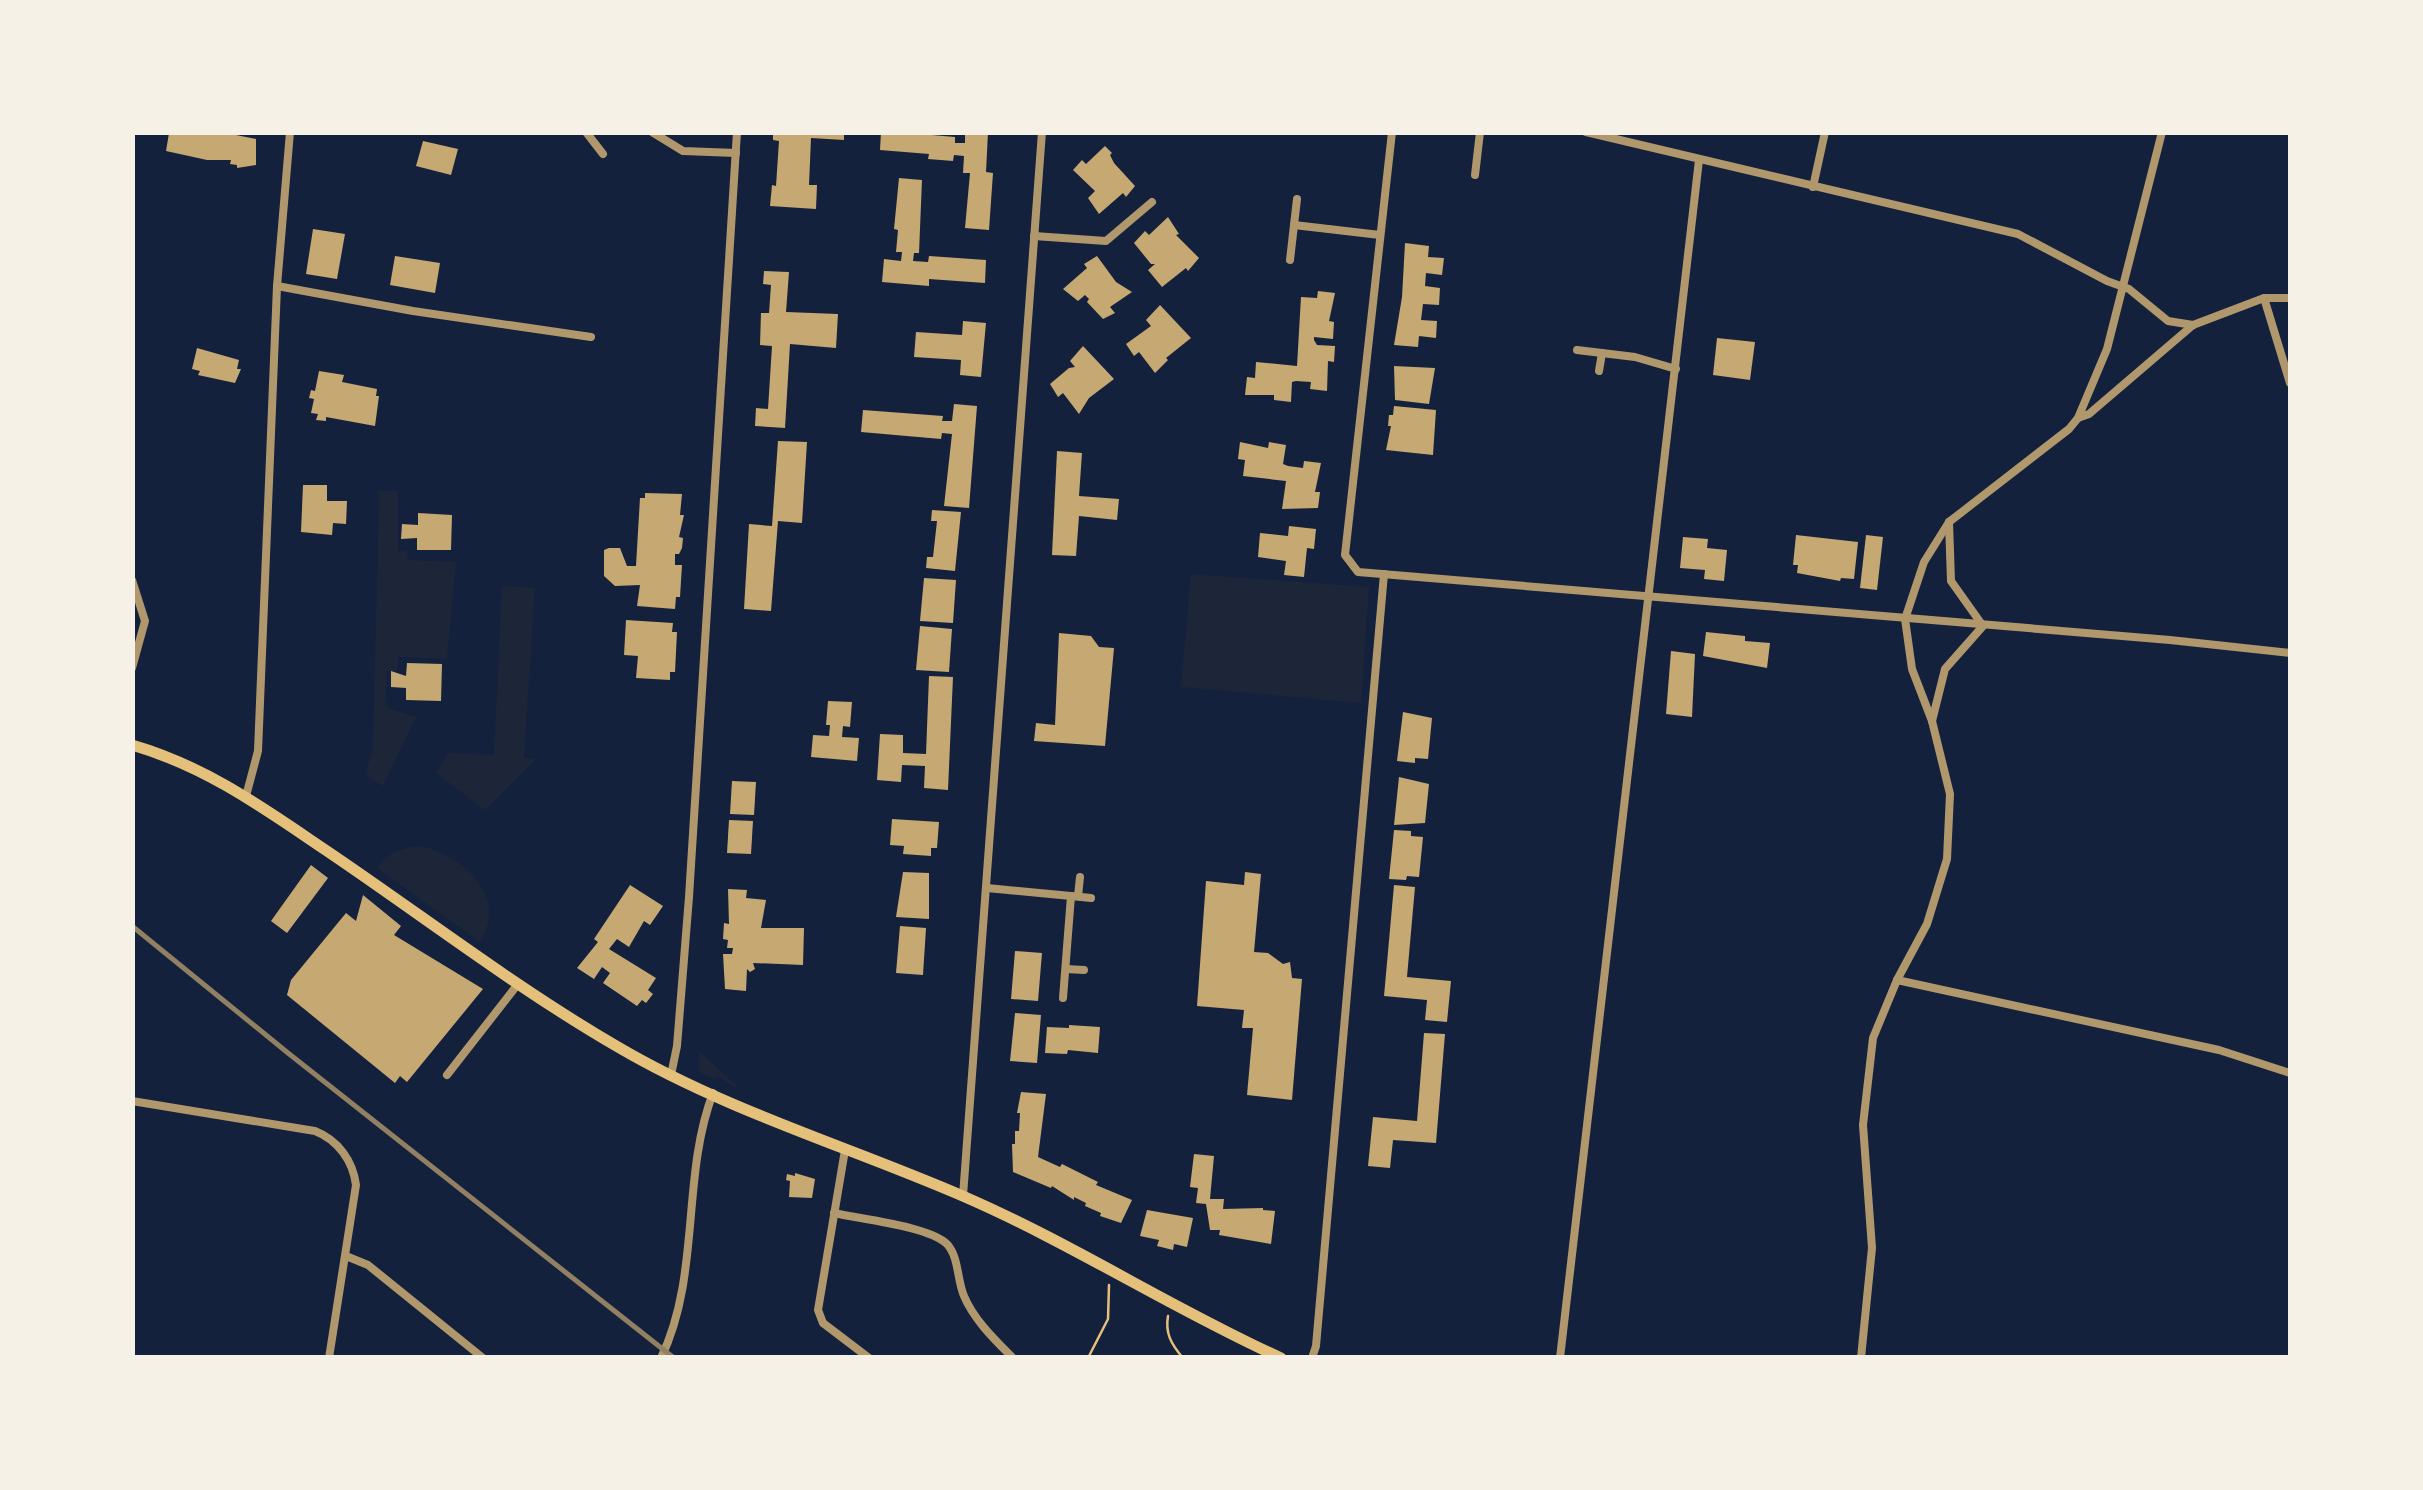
<svg xmlns="http://www.w3.org/2000/svg" width="2423" height="1490" viewBox="0 0 2423 1490" font-family="'Sofia Sans Condensed',sans-serif">
<style>
.green{fill:#1d2539}
.building{fill:#c6a872}
.lines{fill:none;stroke-linecap:round;stroke-linejoin:round}
.path{stroke:#e5c07b;stroke-width:2.5}
.minor{stroke:#b1986c;stroke-width:8}
.secondary{stroke:#e5c07b;stroke-width:11}
.rail{stroke:#918062;stroke-width:5}
</style>
<rect width="100%" height="100%" fill="#14213d"/>
<g class="green">
<polygon points="379,491 398,491 398,551 407,551 408,560 456,562 447,659 399,657 397,671 387,671 385,701 388,708 416,717 383,786 365,775 373,747"/>
<polygon points="1191,574 1369,587 1361,703 1181,687"/>
<polygon points="502,586 535,588 524,758 536,759 485,810 436,773 448,753 494,755"/>
<path d="M 422,846 C 465,858 508,896 480,942 L 377,868 C 389,851 402,848 422,846 Z"/>
<polygon points="699,1051 743,1092 718,1076 715,1079 699,1072"/>
</g>
<g class="building">
<polygon points="221,132 256,139 256,165 237,168 237,165 230,164 231,160 207,160 166,151 169,133"/>
<polygon points="773,132 844,132 844,140 811,138 809,185 817,185 816,209 770,206 772,185 776,186 779,141 773,140"/>
<polygon points="881,132 932,132 932,135 955,137 955,143 965,143 965,132 988,132 986,172 993,173 989,230 965,228 970,173 963,173 964,156 954,155 953,161 928,159 929,154 880,150"/>
<polygon points="423,141 458,149 451,175 416,166"/>
<polygon points="1105,146 1112,153 1110,155 1114,163 1135,186 1126,197 1123,193 1099,214 1088,198 1095,191 1073,170 1082,160 1086,164"/>
<polygon points="899,178 922,180 919,253 914,253 913,261 928,262 929,256 986,260 985,283 929,279 929,286 882,282 884,259 901,261 902,252 896,252 898,230 894,229"/>
<polygon points="1168,217 1179,234 1176,235 1199,258 1188,271 1186,268 1162,287 1148,270 1155,264 1151,264 1134,243 1145,231 1149,235"/>
<polygon points="313,229 345,234 337,279 306,274"/>
<polygon points="1405,243 1429,246 1428,257 1444,258 1442,275 1426,273 1425,286 1440,288 1439,305 1423,304 1421,320 1437,321 1436,338 1419,336 1418,347 1394,345 1402,297"/>
<polygon points="395,256 440,263 435,293 390,285"/>
<polygon points="1097,256 1116,282 1132,292 1110,307 1115,313 1103,319 1087,302 1089,299 1085,295 1078,301 1063,289 1087,268 1084,264"/>
<polygon points="764,271 789,272 786,312 838,314 836,348 790,344 785,428 755,426 756,408 768,409 772,346 760,345 761,313 769,313 771,285 763,284"/>
<polygon points="1318,291 1335,293 1329,321 1334,322 1333,339 1314,337 1314,340 1317,345 1335,346 1334,362 1328,361 1327,391 1310,389 1311,382 1296,381 1292,382 1291,402 1274,400 1274,395 1245,395 1247,377 1255,378 1256,362 1297,366 1301,297 1317,298"/>
<polygon points="1160,305 1191,338 1166,358 1168,360 1155,373 1139,352 1134,356 1126,344 1151,326 1146,320"/>
<polygon points="963,321 986,323 981,377 960,375 961,360 914,357 916,332 962,335"/>
<polygon points="1717,338 1755,342 1750,380 1713,375"/>
<polygon points="1083,346 1114,379 1089,398 1079,414 1063,393 1058,397 1050,384 1069,368 1075,367 1070,361"/>
<polygon points="197,348 239,360 237,369 241,369 235,383 198,375 200,371 192,369"/>
<polygon points="1394,366 1435,368 1429,404 1395,400"/>
<polygon points="319,371 344,375 342,382 377,389 376,396 379,396 375,426 326,417 326,421 316,420 318,414 311,413 314,399 309,398 311,390 315,391"/>
<polygon points="954,404 977,406 969,508 944,506 952,434 942,433 941,439 861,432 863,410 943,416 942,421 952,421"/>
<polygon points="1394,406 1436,410 1433,455 1386,450 1391,426 1388,426 1389,415 1393,415"/>
<polygon points="778,441 807,442 802,523 778,521 771,611 744,609 749,524 772,526"/>
<polygon points="1240,442 1268,448 1269,442 1286,445 1283,464 1288,466 1303,468 1304,461 1321,463 1315,492 1320,492 1318,508 1282,509 1286,481 1243,476 1245,460 1238,459"/>
<polygon points="1057,451 1082,453 1079,496 1119,499 1117,520 1079,516 1076,556 1052,555"/>
<polygon points="303,485 327,485 327,501 347,501 346,524 333,523 332,535 301,532"/>
<polygon points="645,493 682,494 680,515 684,515 679,537 683,538 682,548 679,554 675,554 675,565 682,565 680,597 676,597 675,609 637,606 640,585 615,586 604,576 604,550 609,548 620,548 627,566 636,566 640,498 645,498"/>
<polygon points="932,510 961,512 955,571 926,568 927,557 933,557 937,521 931,521"/>
<polygon points="418,513 452,515 451,550 417,550 417,538 401,539 402,524 418,525"/>
<polygon points="1289,526 1316,529 1314,549 1307,548 1304,577 1284,575 1286,561 1258,557 1260,533 1288,536"/>
<polygon points="1796,535 1858,542 1854,579 1841,578 1840,581 1797,573 1798,565 1793,565"/>
<polygon points="1866,535 1883,537 1877,590 1860,588"/>
<polygon points="1683,537 1708,539 1707,548 1727,550 1724,581 1704,579 1705,570 1680,568"/>
<polygon points="924,578 956,580 953,623 920,621"/>
<polygon points="626,620 673,623 672,632 677,632 675,672 670,672 670,680 636,678 638,656 624,655"/>
<polygon points="920,626 952,629 949,672 916,670"/>
<polygon points="1706,632 1745,636 1745,641 1770,643 1767,668 1703,656"/>
<polygon points="1059,633 1091,636 1099,647 1114,648 1105,746 1034,741 1036,723 1055,725"/>
<polygon points="1671,651 1695,654 1692,717 1666,714"/>
<polygon points="407,663 442,664 441,701 406,700 406,688 391,687 391,671 406,676"/>
<polygon points="929,676 953,677 948,790 924,788 925,766 902,765 901,782 877,780 880,734 903,735 903,753 926,754"/>
<polygon points="828,701 852,702 850,727 843,726 842,737 859,738 857,761 811,757 813,735 829,736 830,725 826,725"/>
<polygon points="1403,712 1432,718 1428,759 1415,758 1415,763 1397,761"/>
<polygon points="1399,777 1429,784 1425,823 1394,825"/>
<polygon points="732,781 756,782 754,815 730,814"/>
<polygon points="892,819 939,822 937,848 931,848 931,856 903,854 904,846 890,845"/>
<polygon points="729,820 753,821 751,854 727,853"/>
<polygon points="1394,830 1411,831 1411,836 1423,837 1419,877 1407,876 1406,880 1389,879"/>
<polygon points="311,865 328,878 287,933 271,921"/>
<polygon points="903,872 929,873 929,919 896,917"/>
<polygon points="1245,872 1261,874 1254,952 1268,953 1283,964 1290,962 1292,978 1302,979 1292,1100 1247,1095 1253,1028 1242,1028 1244,1010 1197,1006 1206,881 1244,885"/>
<polygon points="630,885 663,906 650,925 644,921 629,947 617,939 609,949 656,978 648,990 653,994 646,1003 642,1000 637,1006 603,983 610,973 602,967 594,979 577,968 598,942 594,939"/>
<polygon points="1394,885 1415,887 1407,977 1451,981 1447,1022 1425,1020 1427,1000 1384,996"/>
<polygon points="728,889 747,890 746,898 766,900 761,928 804,928 803,965 753,963 755,969 750,972 747,969 746,991 725,989 723,954 732,954 733,948 727,948 728,940 723,939 724,923 729,924"/>
<polygon points="363,895 401,926 394,935 483,989 407,1082 400,1076 395,1083 287,995 291,980 346,913 356,921"/>
<polygon points="900,926 926,928 923,975 896,973"/>
<polygon points="1015,951 1042,953 1038,1001 1011,999"/>
<polygon points="1015,1013 1041,1015 1037,1063 1010,1061"/>
<polygon points="1069,1025 1100,1027 1098,1053 1068,1050 1067,1054 1045,1053 1047,1027 1069,1028"/>
<polygon points="1424,1033 1445,1034 1436,1143 1393,1140 1390,1168 1368,1166 1373,1117 1417,1121"/>
<polygon points="1021,1092 1046,1094 1038,1157 1060,1167 1062,1164 1098,1182 1096,1185 1132,1200 1121,1223 1100,1216 1101,1213 1085,1206 1086,1203 1074,1197 1074,1200 1052,1186 1051,1188 1013,1172 1012,1144 1015,1144 1015,1131 1019,1131 1020,1113 1017,1113"/>
<polygon points="1194,1154 1214,1156 1210,1199 1224,1199 1223,1209 1263,1208 1263,1210 1275,1211 1271,1244 1219,1235 1220,1230 1210,1230 1206,1204 1196,1203 1198,1188 1190,1187"/>
<polygon points="795,1173 815,1179 812,1198 789,1197 790,1181 786,1180 787,1174 795,1176"/>
<polygon points="1147,1210 1193,1218 1187,1247 1174,1244 1173,1250 1157,1246 1159,1240 1140,1236"/>
</g>
<g class="lines">
<g class="path">
<path d="M 1168,1316 C 1165,1333 1171,1344 1183,1358"/>
<polyline points="1088,1358 1108,1319 1109,1285"/>
</g>
<g class="minor">
<polyline points="586,132 603,154"/>
<polyline points="652,132 683,151 736,153"/>
<polyline points="1392,132 1345,555 1358,572 2170,640 2290,653"/>
<polyline points="1586,132 2018,234 2107,281 2129,289 2168,321 2193,325"/>
<polyline points="1475,175 1480,132"/>
<polyline points="1813,187 1825,132"/>
<polyline points="1297,199 1294,225 1380,235"/>
<polyline points="1034,236 1106,241 1152,202"/>
<polyline points="1290,260 1294,225"/>
<polyline points="277,286 413,311 591,337"/>
<polyline points="2264,298 2290,383"/>
<polyline points="1577,350 1602,353"/>
<polyline points="1599,371 1602,353 1635,357 1676,369"/>
<polyline points="2078,418 2107,349 2162,132"/>
<polyline points="132,580 145,621 132,668"/>
<polyline points="1932,721 1945,669 1983,626 1951,581 1949,522"/>
<polyline points="246,796 258,751 277,286 290,132"/>
<polyline points="987,888 1071,896 1063,998"/>
<polyline points="1071,896 1091,898"/>
<polyline points="1078,896 1080,877"/>
<polyline points="1066,969 1084,970"/>
<polyline points="1897,980 2219,1050 2290,1073"/>
<polyline points="447,1075 518,984"/>
<polyline points="671,1075 677,1046 689,897 737,132"/>
<path d="M 132,1101 L 315,1131 C 338,1140 353,1161 356,1185 L 329,1358"/>
<polyline points="845,1150 818,1310 823,1323 869,1358"/>
<polyline points="963,1196 1042,132"/>
<path d="M 834,1213 C 860,1219 929,1226 947,1244 C 959,1257 957,1280 964,1296 C 974,1320 995,1340 1013,1358"/>
<polyline points="346,1256 368,1265 483,1358"/>
<path d="M 661,1358 C 701,1275 681,1177 713,1093"/>
<polyline points="1312,1358 1316,1346 1384,574"/>
<polyline points="1560,1358 1699,160"/>
<polyline points="1861,1358 1872,1248 1863,1125 1873,1038 1897,980 1927,924 1947,859 1950,794 1932,721 1912,669 1905,619 1924,562 1949,522 2069,429 2078,418 2089,414 2193,325 2264,298 2290,298"/>
</g>
<path class="secondary" d="M 132,745 C 205,766 262,807 324,849 C 422,915 516,988 618,1047 C 727,1111 850,1147 965,1197 C 1073,1244 1173,1309 1281,1358"/>
<polyline class="rail" points="132,926 288,1053 674,1358"/>
</g>
<rect width="2423" height="1490" fill="none" stroke="#f6f1e7" stroke-width="270"/>
</svg>
